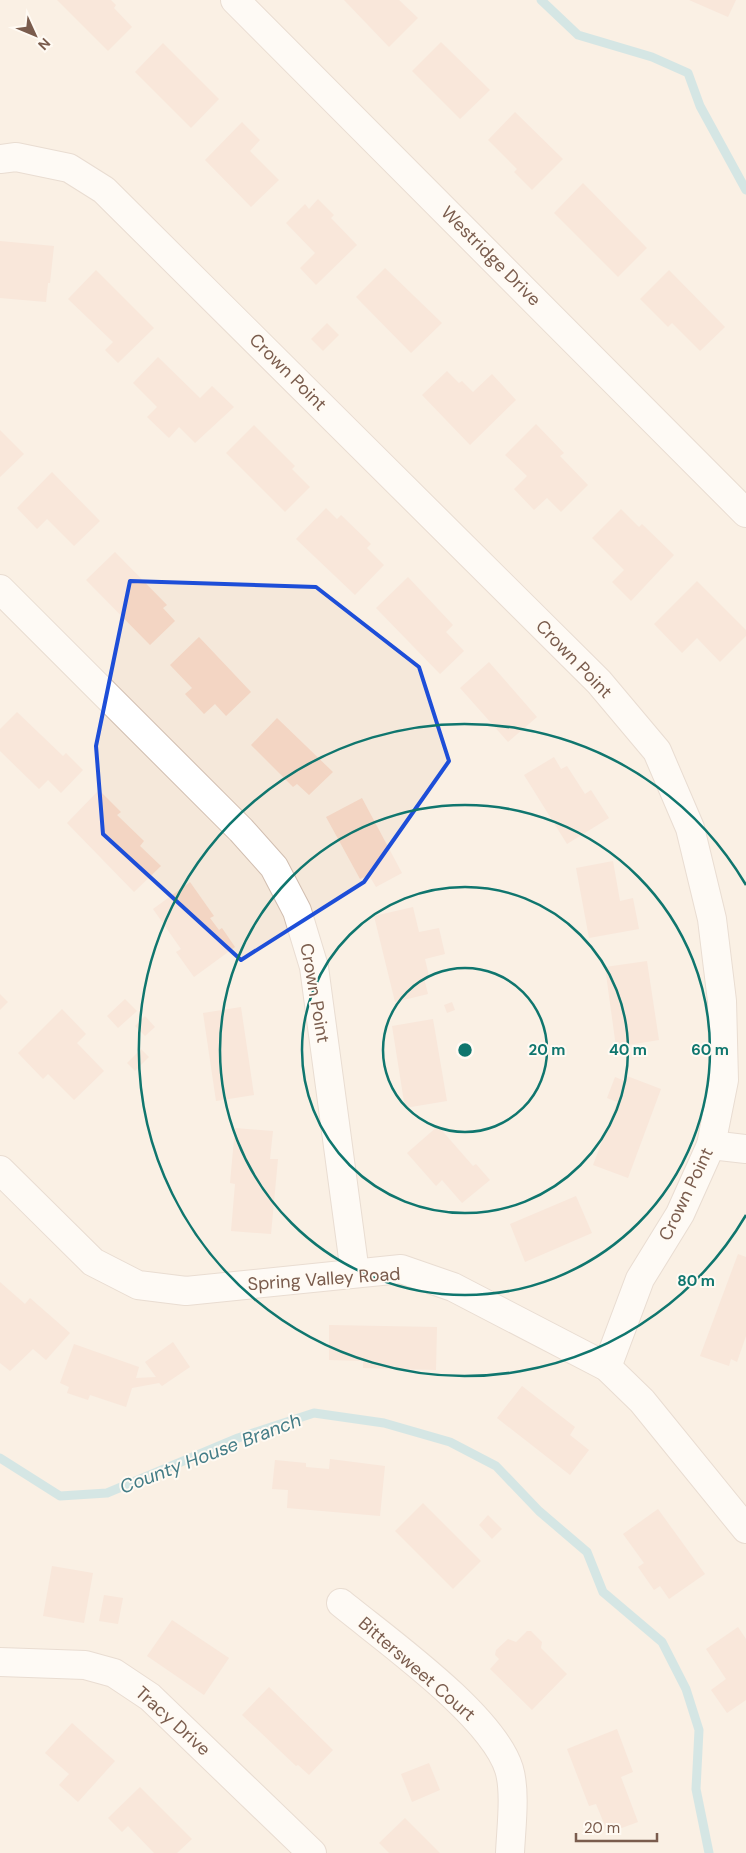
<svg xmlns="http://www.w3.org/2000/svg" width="746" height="1853" viewBox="0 0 746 1853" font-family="'DM Sans',sans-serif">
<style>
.residential{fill:#f5e8da}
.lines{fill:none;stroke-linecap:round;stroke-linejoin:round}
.stream{stroke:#a5d3da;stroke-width:9}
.building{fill:#f3d5c3}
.minor-casing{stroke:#d1beb0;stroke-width:30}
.minor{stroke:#fff;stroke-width:28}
.marked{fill:none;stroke:#1d4ed8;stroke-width:4;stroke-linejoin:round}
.ring{fill:none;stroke:#0f766e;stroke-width:2.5}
.labels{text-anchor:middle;stroke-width:4;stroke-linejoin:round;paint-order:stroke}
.street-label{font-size:18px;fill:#7a5c4d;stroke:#fffaf3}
.water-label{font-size:19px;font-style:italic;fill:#437c86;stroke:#fffaf3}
.centre{fill:#0f766e;stroke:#fffaf3;stroke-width:2.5}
.ring-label{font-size:15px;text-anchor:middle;font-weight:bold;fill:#0f766e;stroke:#fffaf3;stroke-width:4;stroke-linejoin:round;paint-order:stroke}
</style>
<rect width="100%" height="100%" fill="#fdf6ec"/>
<rect class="residential" x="0" y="0" width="746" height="1853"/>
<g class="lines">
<g class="stream">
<polyline points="541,0 578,35 652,57 688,73 700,106 746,190"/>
<polyline points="0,1458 60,1496 107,1493 238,1438 314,1413 384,1423 450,1442 496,1466 539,1511 587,1552 603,1592 662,1642 686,1689 699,1730 696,1789 709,1853"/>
</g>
</g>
<g class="building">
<polygon points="57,0 111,0 116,5 114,8 132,27 108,51"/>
<polygon points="344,0 399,0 418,18 389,47"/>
<polygon points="689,0 736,0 728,17"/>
<polygon points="441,42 490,90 460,119 412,71"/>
<polygon points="163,43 219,99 191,128 135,72"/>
<polygon points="515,112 563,159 532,190 514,172 517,169 488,140"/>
<polygon points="242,122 260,140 250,151 279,180 251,207 205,160"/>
<polygon points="583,183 647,248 618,277 554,213"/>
<polygon points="318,199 334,215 331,218 357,245 316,285 300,268 315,253 286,223 305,204 309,209"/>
<polygon points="0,241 54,246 50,283 48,283 46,302 0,298"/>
<polygon points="385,268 442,323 411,353 356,297"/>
<polygon points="96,270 154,328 118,363 105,350 113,342 68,299"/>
<polygon points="669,270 725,327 700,351 672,323 668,327 640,299"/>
<polygon points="327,323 339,335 323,351 311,339"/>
<polygon points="158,357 200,398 212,386 234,407 195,443 179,427 169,438 147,417 157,407 133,383"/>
<polygon points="447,371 459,383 462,381 473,392 492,374 516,400 470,445 422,395"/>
<polygon points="536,424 564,453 560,456 588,485 561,512 547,498 534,510 514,489 527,476 505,455"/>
<polygon points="254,425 295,466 292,469 310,487 285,512 226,453"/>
<polygon points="0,430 24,454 0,477"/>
<polygon points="52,472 100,521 74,546 47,519 37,529 17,508"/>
<polygon points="326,508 337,519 341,515 371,544 367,548 384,565 355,595 296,539"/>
<polygon points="621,509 639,527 642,524 674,555 631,601 612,582 624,570 592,538"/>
<polygon points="115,552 167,605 163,608 175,621 150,645 86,580"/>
<polygon points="408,577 453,625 446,632 464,651 440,674 376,608"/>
<polygon points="697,581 746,630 746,636 720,662 697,638 682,653 654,624"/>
<polygon points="199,637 251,692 226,716 215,704 204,714 185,694 192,688 170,665"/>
<polygon points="489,662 537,717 508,742 460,688"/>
<polygon points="17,712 63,756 66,753 83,770 61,793 48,780 39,789 0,751 0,729"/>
<polygon points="277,718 333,772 309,795 297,784 293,787 251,745"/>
<polygon points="554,757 561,769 567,766 585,794 591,790 609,818 567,844 524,775"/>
<polygon points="99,790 121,812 117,815 144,841 140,846 161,866 134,892 67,823"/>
<polygon points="362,798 402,873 376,887 369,875 360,879 326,817"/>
<polygon points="613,861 620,901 633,898 639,929 589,938 576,868"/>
<polygon points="190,882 214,916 210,918 219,930 222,928 235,947 194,977 176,952 181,949 153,909"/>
<polygon points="413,907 419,932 439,928 445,954 425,959 429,976 424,978 428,994 395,1002 374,916"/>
<polygon points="647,961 659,1040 616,1047 605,967"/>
<polygon points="0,994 8,1002 0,1010"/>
<polygon points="125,999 137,1011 118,1028 107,1016"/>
<polygon points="452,1002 455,1010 447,1013 444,1005"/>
<polygon points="241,1007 254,1095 216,1101 203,1013"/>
<polygon points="62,1009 86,1034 77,1043 104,1071 74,1100 48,1074 43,1079 18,1053"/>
<polygon points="145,1016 155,1027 145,1036 135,1026"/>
<polygon points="433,1019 447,1101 405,1108 392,1026"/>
<polygon points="141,1049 149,1057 135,1071 127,1063"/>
<polygon points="627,1076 661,1089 628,1178 593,1165 617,1102 607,1098 615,1077 625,1081"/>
<polygon points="438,1126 473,1166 476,1164 490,1180 462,1203 442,1180 436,1186 407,1153"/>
<polygon points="235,1128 273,1131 270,1159 278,1159 271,1234 231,1231 235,1184 230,1183"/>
<polygon points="576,1196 592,1233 525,1262 510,1224"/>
<polygon points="738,1254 746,1257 746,1336 737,1362 731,1359 729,1366 700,1356"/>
<polygon points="0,1282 25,1304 30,1298 70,1333 46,1360 33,1349 10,1371 0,1363"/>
<polygon points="329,1325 437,1327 436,1370 363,1368 363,1361 329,1360"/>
<polygon points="173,1342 190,1367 162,1386 159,1383 132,1388 126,1407 90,1395 88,1400 67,1393 69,1387 60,1383 74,1344 139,1367 136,1378 156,1377 145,1362"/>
<polygon points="522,1386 575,1427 570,1435 589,1450 570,1475 497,1418"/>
<polygon points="330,1459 385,1466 380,1516 287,1508 288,1490 272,1489 275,1460 306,1463 306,1467 329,1469"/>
<polygon points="423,1503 481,1561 453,1589 395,1531"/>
<polygon points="658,1509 705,1574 669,1599 660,1586 654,1590 638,1567 644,1563 623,1534"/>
<polygon points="488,1515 502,1529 492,1539 479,1525"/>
<polygon points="52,1566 93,1573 84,1623 43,1616"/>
<polygon points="104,1595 123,1598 118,1624 99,1621"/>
<polygon points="172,1620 229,1658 204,1695 147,1656"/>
<polygon points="738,1627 746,1639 746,1700 727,1713 711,1690 726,1679 706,1649"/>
<polygon points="527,1631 531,1631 542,1642 541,1648 567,1674 532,1710 490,1669 499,1659 495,1655 496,1650 508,1639 516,1642"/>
<polygon points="269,1687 333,1750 309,1775 298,1765 296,1766 242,1715"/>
<polygon points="72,1723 115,1761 78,1802 59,1785 69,1774 45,1753"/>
<polygon points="617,1729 633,1772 621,1777 638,1822 608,1833 596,1804 589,1806 567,1749"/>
<polygon points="429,1763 440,1790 412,1802 401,1774"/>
<polygon points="140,1787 192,1839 177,1853 154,1853 128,1826 122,1832 108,1818"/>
<polygon points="405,1818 440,1853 389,1853 379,1843"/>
</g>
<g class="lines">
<g class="minor-casing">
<g id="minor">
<polyline points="235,0 746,513"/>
<polyline points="0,159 16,157 69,168 104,190 599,682 657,751 690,828 712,919 722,1001 724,1080 711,1145 680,1214 640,1279 607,1367"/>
<polyline points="0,589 241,830 274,867 297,911 314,967 355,1273"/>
<polyline points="711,1145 746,1149"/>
<polyline points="0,1170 93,1262 138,1285 186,1291 401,1269 453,1287 607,1367 642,1401 746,1529"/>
<path d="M 341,1603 C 386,1640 492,1715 509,1769 C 516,1792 511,1829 510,1853"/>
<polyline points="0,1662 85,1665 114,1673 150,1697 312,1853"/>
</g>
</g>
<use href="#minor" class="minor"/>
</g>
<path d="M0 0H746V1853H0ZM 130,581 L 316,587 L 419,667 L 449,761 L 364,882 L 241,960 L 103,834 L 96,746 Z" fill="#fdf6ec" fill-opacity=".55" fill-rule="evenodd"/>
<path class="marked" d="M 130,581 L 316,587 L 419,667 L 449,761 L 364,882 L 241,960 L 103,834 L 96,746 Z"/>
<g class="ring">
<circle cx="465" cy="1050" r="82"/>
<circle cx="465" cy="1050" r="163"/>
<circle cx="465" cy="1050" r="245"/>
<path d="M746 1215A326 326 0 1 1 746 885"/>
</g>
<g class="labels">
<g class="street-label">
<text transform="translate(491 256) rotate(45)" y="6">Westridge Drive</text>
<text transform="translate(288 372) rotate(45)" y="6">Crown Point</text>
<text transform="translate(574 659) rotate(46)" y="6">Crown Point</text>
<text transform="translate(315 993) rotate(80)" y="6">Crown Point</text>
<text transform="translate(686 1194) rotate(-64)" y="6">Crown Point</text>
<text transform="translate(324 1279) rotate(-4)" y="6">Spring Valley Road</text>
<text transform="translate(417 1669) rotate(41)" y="6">Bittersweet Court</text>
<text transform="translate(173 1721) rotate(42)" y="6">Tracy Drive</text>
</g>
<g class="water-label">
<text transform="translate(210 1453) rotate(-21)" y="7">County House Branch</text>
</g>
</g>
<circle cx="465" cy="1050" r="8" class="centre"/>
<g class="ring-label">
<text x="547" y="1055">20 m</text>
<text x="628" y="1055">40 m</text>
<text x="710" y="1055">60 m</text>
<text x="696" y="1286">80 m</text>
</g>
<g transform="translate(35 35) rotate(134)" stroke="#fffaf3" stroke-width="4" paint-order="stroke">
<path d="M0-4L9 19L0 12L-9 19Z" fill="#7a5c4d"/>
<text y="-8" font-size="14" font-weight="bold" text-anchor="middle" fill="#7a5c4d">N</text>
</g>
<path d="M576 1833v8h81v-8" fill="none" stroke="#7a5c4d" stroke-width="2.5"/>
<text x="584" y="1833" font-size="15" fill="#7a5c4d" stroke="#fffaf3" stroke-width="4" paint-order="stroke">20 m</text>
</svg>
